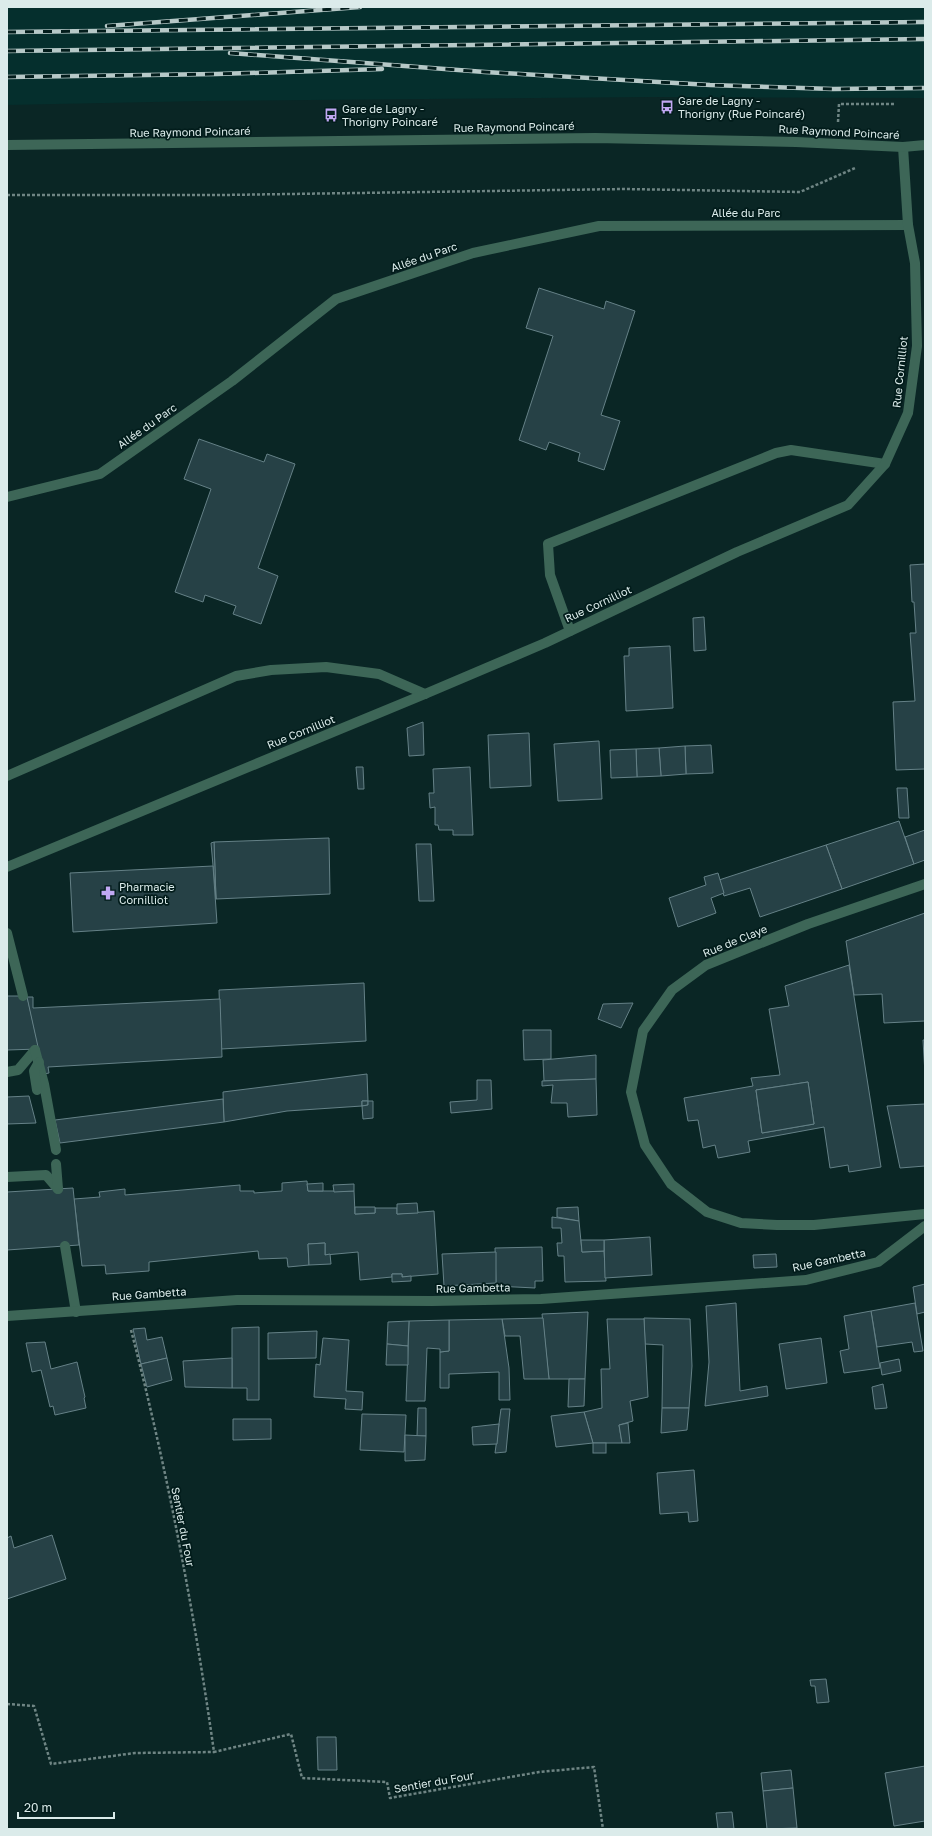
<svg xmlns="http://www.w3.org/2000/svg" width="932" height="1836" viewBox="0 0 932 1836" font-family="'Golos Text',sans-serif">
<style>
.built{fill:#052f2d}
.building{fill:#264146;stroke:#658187;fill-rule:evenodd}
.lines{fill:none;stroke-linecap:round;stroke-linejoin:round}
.path{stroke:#6f8584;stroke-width:2.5;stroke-dasharray:3 2;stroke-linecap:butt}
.service{stroke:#3d6657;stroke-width:10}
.pedestrian{stroke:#3d6657;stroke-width:10}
.minor{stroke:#3d6657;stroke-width:10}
.tertiary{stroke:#3d6657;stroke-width:10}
.rail-casing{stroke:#b6c8c7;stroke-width:4.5}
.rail{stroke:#021c1b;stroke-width:3;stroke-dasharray:9;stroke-linecap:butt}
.labels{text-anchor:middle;stroke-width:3.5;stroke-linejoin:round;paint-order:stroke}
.poi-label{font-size:11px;fill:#dbebea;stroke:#021c1b;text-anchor:start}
.street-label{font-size:11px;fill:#dbebea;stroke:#021c1b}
</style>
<rect width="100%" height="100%" fill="#0a2625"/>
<polygon class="built" points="7,7 925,7 925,98 651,97 202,101 7,105"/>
<g class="building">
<polygon points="539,288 604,309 606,301 635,311 601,415 620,421 604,470 578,461 580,453 549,442 546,450 519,440 553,336 526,328"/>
<polygon points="199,439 264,462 267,454 295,464 258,568 278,576 261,624 233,614 236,606 205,595 203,602 175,592 211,489 184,479"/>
<polygon points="925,564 925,769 896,770 893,702 915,701 910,633 916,633 914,602 912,602 910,565"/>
<polygon points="704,617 706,650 694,651 693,618"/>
<polygon points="670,646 673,708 626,711 624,656 629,656 629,648"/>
<polygon points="423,722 424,755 409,756 407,728"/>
<polygon points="529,733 531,786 490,788 488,735"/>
<polygon points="599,741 602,799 558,801 554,744"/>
<polygon points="711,745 713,773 686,774 685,746"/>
<polygon points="685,746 686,774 661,776 659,748"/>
<polygon points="659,748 661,776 637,777 636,749"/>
<polygon points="636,749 637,777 611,778 610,750"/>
<polygon points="356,767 363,767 364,789 358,789"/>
<polygon points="470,767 473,835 453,835 453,830 439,830 438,825 435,825 435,807 430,808 429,793 434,793 433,769"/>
<polygon points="897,788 907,788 909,818 899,818"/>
<polygon points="899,821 914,864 842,889 826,845"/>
<polygon points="925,830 925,860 914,864 905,837"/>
<polygon points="329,838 330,894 216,899 214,842"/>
<polygon points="214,842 216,899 211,843"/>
<polygon points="416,844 431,844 434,901 419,901"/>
<polygon points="826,845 842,889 760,917 750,888 724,896 719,880"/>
<polygon points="213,866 217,923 73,932 70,873"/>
<polygon points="718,873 724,893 711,898 716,913 678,927 669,898 706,885 704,877"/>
<polygon points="925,913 925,1021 884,1023 882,994 854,995 846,941"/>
<path d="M 849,965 L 881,1167 L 849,1172 L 848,1165 L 830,1168 L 824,1127 L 748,1141 L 750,1152 L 718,1158 L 715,1145 L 703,1148 L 698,1120 L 688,1121 L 684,1098 L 753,1086 L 751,1078 L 780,1075 L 769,1009 L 789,1006 L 785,986 ZM 808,1082 L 814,1124 L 762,1133 L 756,1090 Z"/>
<polygon points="364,983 366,1041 221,1049 219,990"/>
<polygon points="7,996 27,996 39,1049 7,1050"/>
<polygon points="27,997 33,997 33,1008 220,999 222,1057 48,1067 49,1073 44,1074"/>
<polygon points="633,1003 621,1028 598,1019 603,1004"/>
<polygon points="523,1030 551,1030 551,1059 524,1060"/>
<polygon points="923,1040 925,1040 925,1074"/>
<polygon points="596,1055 596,1079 544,1081 543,1060"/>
<polygon points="367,1074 368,1101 362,1101 362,1106 287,1111 224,1122 223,1092"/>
<polygon points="596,1079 597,1115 568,1117 567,1103 551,1103 553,1085 542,1086 542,1081"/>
<polygon points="477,1080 491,1080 492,1109 451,1113 450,1102 477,1100"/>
<polygon points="808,1082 814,1124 762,1133 756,1090"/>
<polygon points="29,1096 36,1123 7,1124 7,1097"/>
<polygon points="223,1099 224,1122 60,1143 55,1120"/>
<polygon points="362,1101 368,1101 368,1105 362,1106"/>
<polygon points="368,1101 373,1101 373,1118 363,1119 362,1106 368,1105"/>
<polygon points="925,1104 925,1166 900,1168 887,1106"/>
<polygon points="307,1181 308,1191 354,1191 355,1214 375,1213 375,1208 397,1208 397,1214 434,1211 438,1274 402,1277 402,1274 392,1274 392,1277 360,1280 358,1252 325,1255 325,1243 308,1244 309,1265 288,1267 287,1258 259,1259 258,1251 149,1262 149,1271 106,1274 105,1265 82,1266 74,1199 100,1197 99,1192 125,1189 125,1195 240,1185 240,1191 254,1191 254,1193 282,1191 282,1183"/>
<polygon points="323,1183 323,1191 308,1191 307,1184"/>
<polygon points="354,1184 354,1191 334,1192 333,1185"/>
<polygon points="73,1188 79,1245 7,1250 7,1192"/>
<polygon points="417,1203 418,1213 397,1214 397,1204"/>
<polygon points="355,1207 375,1207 375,1213 355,1214"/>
<polygon points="578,1207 579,1221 557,1217 557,1208"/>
<polygon points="552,1217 579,1221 582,1252 604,1251 606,1281 565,1282 564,1256 558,1256 557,1243 562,1243 561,1228 552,1228"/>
<polygon points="650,1237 652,1275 605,1278 604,1240"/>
<polygon points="581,1240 604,1240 604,1251 582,1252"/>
<polygon points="325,1243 325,1255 330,1254 331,1264 309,1265 308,1244"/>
<polygon points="542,1247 543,1281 535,1281 535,1288 496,1286 495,1248"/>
<polygon points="496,1252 496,1283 444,1286 442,1254"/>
<polygon points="776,1254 777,1267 754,1268 753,1255"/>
<polygon points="392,1274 402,1274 402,1277 411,1276 411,1281 392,1282"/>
<polygon points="925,1284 925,1312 917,1314 913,1287"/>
<polygon points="736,1303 740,1391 767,1386 768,1396 705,1406 709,1362 706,1306"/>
<polygon points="915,1303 923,1351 914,1352 912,1342 877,1347 871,1311"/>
<polygon points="871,1311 880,1368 844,1373 840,1351 849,1349 844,1316"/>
<polygon points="588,1312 585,1379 549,1379 542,1314"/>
<polygon points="543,1318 549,1379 524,1379 520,1336 505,1336 502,1319"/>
<polygon points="644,1318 690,1319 692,1366 689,1408 662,1408 663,1345 645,1344"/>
<polygon points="502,1319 509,1368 510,1400 499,1400 499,1372 449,1374 449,1388 440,1388 440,1352 449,1351 449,1320"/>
<polygon points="607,1319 644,1319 648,1397 630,1401 633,1421 619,1425 622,1443 593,1443 584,1412 602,1408 601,1369 610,1369"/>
<polygon points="449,1320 449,1351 440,1352 440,1349 427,1348 425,1401 406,1401 409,1321"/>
<polygon points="409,1321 408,1346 387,1344 388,1322"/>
<polygon points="259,1327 259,1400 247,1400 247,1388 232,1388 232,1328"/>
<polygon points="145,1328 147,1340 162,1337 167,1358 141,1364 133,1329"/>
<polygon points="317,1331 316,1358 268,1359 268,1333"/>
<polygon points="323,1338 349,1340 346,1391 363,1392 362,1410 345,1409 346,1399 314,1397 316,1364 320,1365"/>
<polygon points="821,1338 827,1383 786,1389 779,1344"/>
<polygon points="45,1342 51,1369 77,1362 85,1397 84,1398 86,1408 55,1415 53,1406 50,1407 41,1370 32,1372 26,1343"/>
<polygon points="387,1344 408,1346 408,1365 386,1365"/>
<polygon points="167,1358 172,1380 147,1387 141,1364"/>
<polygon points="232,1358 232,1388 185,1387 183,1361"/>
<polygon points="899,1359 901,1371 882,1375 880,1363"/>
<polygon points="569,1379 585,1379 584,1406 568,1407"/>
<polygon points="883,1384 887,1408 875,1409 872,1387"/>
<polygon points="418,1408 426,1408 426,1436 417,1436"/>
<polygon points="662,1408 689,1408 687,1430 661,1433"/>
<polygon points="501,1409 510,1409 506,1452 495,1453"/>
<polygon points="584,1412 593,1443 556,1447 551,1416"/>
<polygon points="362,1414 406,1415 404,1452 360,1450"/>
<polygon points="233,1419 271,1419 271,1439 233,1440"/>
<polygon points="628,1423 630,1443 622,1443 619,1425"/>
<polygon points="499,1424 497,1444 473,1445 472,1427"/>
<polygon points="405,1435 426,1436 425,1460 405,1461"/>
<rect x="593" y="1443" width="13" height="10"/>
<polygon points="694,1470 698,1521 689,1522 688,1512 660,1514 657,1473"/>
<polygon points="52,1535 66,1579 7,1599 7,1538 11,1536 14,1548"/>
<polygon points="826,1679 829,1702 817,1703 815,1686 811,1686 810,1680"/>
<polygon points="317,1737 336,1737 337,1770 318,1770"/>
<polygon points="925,1766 925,1821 894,1826 885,1773"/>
<polygon points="791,1770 793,1788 763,1791 761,1773"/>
<polygon points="793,1788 797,1828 767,1829 763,1791"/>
<polygon points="732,1812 734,1829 718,1829 716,1813"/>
</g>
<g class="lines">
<g class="path">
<polyline points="838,122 839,104 895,104"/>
<polyline points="7,195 223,195 624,189 800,192 855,168"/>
<path d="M 131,1330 C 167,1469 194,1610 214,1752 L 291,1734 L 302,1778 L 387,1782 L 390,1798 L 539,1772 L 594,1767 L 603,1829"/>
<polyline points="7,1704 34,1706 51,1764 135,1753 214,1752"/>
</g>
<g class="service">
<polyline points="570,631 550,575 548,544 776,453 791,450 885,464"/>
<polyline points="7,776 236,676 271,670 326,667 379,674 425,694"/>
<polyline points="7,933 23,996"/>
<polyline points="7,1072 18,1070 35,1050"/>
<polyline points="7,1177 46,1175 58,1189"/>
<polyline points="65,1246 76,1312"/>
</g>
<g class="pedestrian">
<polyline points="35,1050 44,1084 56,1150"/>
<polyline points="37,1090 34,1071 39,1062"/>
<polyline points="56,1164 58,1189"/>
</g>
<g class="minor">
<polyline points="7,497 100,474 232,381 336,299 473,253 599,226 908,225"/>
<polyline points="7,867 425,694 545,643 737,552 848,505 885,464 908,413 917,346 915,263 908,225 903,147"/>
<polyline points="7,1316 237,1300 432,1301 541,1299 806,1280 878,1262 925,1226"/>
</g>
<g class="tertiary">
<polyline points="7,145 595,138 796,142 903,147 925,145"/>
<polyline points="925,884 808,924 706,965 672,990 643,1031 631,1092 645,1145 671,1184 707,1212 741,1223 777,1225 814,1225 925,1214"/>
</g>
<g class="rail-casing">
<g id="rail">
<polyline points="107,26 360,7"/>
<polyline points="7,32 925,22"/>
<polyline points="7,51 925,39"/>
<polyline points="230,53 485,72 710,85 833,89 925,88"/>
<polyline points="7,77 217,74 382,69"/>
</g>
</g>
<use href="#rail" class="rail"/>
</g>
<defs>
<g id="bus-bare" transform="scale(1.08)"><path d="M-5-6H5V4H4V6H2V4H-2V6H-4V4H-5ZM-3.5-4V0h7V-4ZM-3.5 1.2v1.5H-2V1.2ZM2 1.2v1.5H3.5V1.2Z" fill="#c1a8f3" stroke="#021c1b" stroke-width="2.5" paint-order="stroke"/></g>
<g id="pharmacy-bare" transform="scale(1.08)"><path d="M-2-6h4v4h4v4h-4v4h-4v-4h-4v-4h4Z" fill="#c1a8f3" stroke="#021c1b" stroke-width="2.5" paint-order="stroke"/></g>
</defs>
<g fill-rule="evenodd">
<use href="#bus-bare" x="667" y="107"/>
<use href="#bus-bare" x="331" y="115"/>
<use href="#pharmacy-bare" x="108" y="893"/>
</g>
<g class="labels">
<g class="poi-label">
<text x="678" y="105">Gare de Lagny -<tspan x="678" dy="13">Thorigny (Rue Poincaré)</tspan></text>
<text x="342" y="113">Gare de Lagny -<tspan x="342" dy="13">Thorigny Poincaré</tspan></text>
<text x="119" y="891">Pharmacie<tspan x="119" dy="13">Cornilliot</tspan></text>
</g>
<g class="street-label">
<text transform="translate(514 127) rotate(-1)" y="4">Rue Raymond Poincaré</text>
<text transform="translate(190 132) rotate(-1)" y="4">Rue Raymond Poincaré</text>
<text transform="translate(839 132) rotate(3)" y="4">Rue Raymond Poincaré</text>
<text x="746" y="217">Allée du Parc</text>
<text transform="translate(424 257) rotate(-19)" y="4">Allée du Parc</text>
<text transform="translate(900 372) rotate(-84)" y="4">Rue Cornilliot</text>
<text transform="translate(147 426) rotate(-35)" y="4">Allée du Parc</text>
<text transform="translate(598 604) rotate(-25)" y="4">Rue Cornilliot</text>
<text transform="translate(301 732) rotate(-22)" y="4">Rue Cornilliot</text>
<text transform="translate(735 941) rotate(-22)" y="4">Rue de Claye</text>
<text transform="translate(829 1260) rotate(-12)" y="4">Rue Gambetta</text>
<text transform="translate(473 1288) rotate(-1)" y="4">Rue Gambetta</text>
<text transform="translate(149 1294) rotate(-4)" y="4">Rue Gambetta</text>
<text transform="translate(183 1527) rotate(79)" y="4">Sentier du Four</text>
<text transform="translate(434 1782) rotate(-10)" y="4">Sentier du Four</text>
</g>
</g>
<rect width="932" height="1836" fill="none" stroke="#dbebea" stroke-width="16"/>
<path d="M18 1812v6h96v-6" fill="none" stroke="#dbebea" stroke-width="2"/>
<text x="24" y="1812" font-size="12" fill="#dbebea" stroke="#021c1b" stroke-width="3" paint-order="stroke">20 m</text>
</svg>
